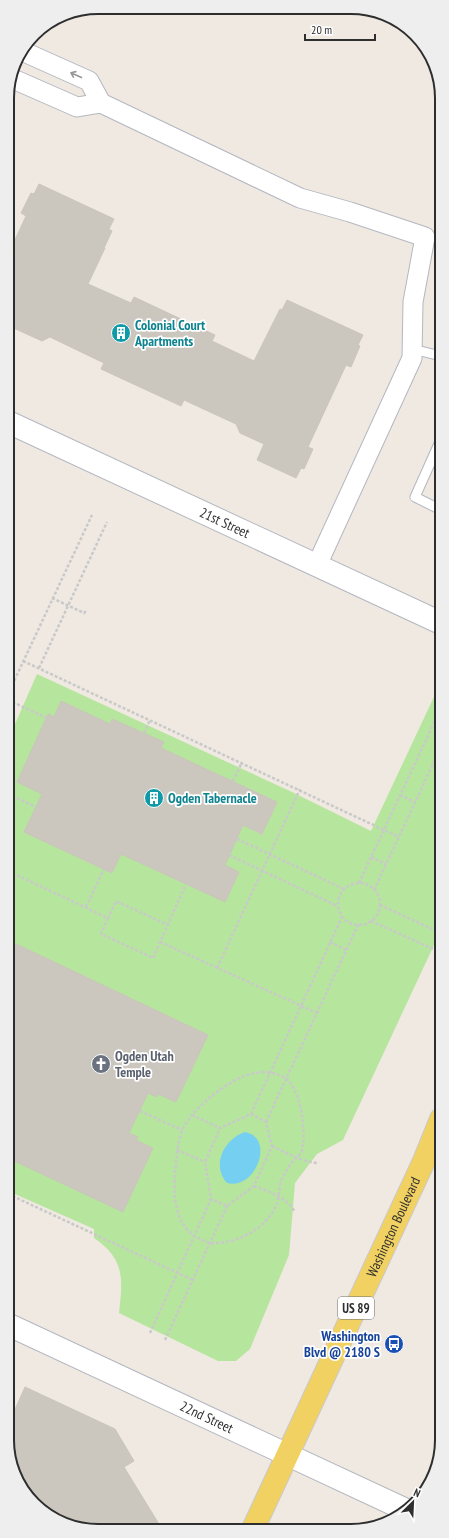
<svg xmlns="http://www.w3.org/2000/svg" width="449" height="1538" viewBox="0 0 449 1538" font-family="'PT Sans Narrow',sans-serif">
<style>
.green{fill:#b6e59e}
.water{fill:#75cff0}
.building{fill:#cbc7bf;stroke:#cbc5ba}
.lines{fill:none;stroke-linecap:round;stroke-linejoin:round}
.service-casing{stroke:#b4b7c1;stroke-width:11}
.minor-casing{stroke:#b4b7c1;stroke-width:21}
.tertiary-casing{stroke:#b4b7c1;stroke-width:24}
.secondary-casing{stroke:#b4b7c1;stroke-width:24}
.primary-casing{stroke:#c9c9c9;stroke-width:24}
.path{stroke:#c9c9c9;stroke-width:2.5;stroke-dasharray:3 2;stroke-linecap:butt}
.service{stroke:#fff;stroke-width:9}
.minor{stroke:#fff;stroke-width:19}
.tertiary{stroke:#fff;stroke-width:22}
.secondary{stroke:#fff;stroke-width:22}
.primary{stroke:#f2d163;stroke-width:22}
.oneway{stroke:#969696}
.labels{text-anchor:middle;stroke-width:3.5;stroke-linejoin:round;paint-order:stroke}
.shield{fill:#fff;stroke:#6d6d6d;stroke-width:1}
.shield-label{font-size:13px;font-weight:bold;fill:#2e2e2e}
.culture-label{font-size:14px;font-weight:bold;fill:#0d838f;stroke:#fff;text-anchor:start}
.street-label{font-size:14px;fill:#2e2e2e;stroke:#fff}
.worship-label{font-size:14px;font-weight:bold;fill:#5b616d;stroke:#fff;text-anchor:start}
.transit-label{font-size:14px;font-weight:bold;fill:#164399;stroke:#fff;text-anchor:end}
.rim{fill:none;stroke:#2e2e2e;stroke-width:2}
</style>
<rect width="100%" height="100%" fill="#efe9e1"/>
<path class="green" d="M 37,674 L 292,792 L 371,831 L 440,684 L 441,684 L 441,930 L 343,1140 L 317,1154 L 295,1183 L 289,1255 L 250,1349 L 236,1361 L 218,1361 L 119,1313 C 123,1279 125,1259 94,1238 L 94,1229 L 8,1191 L 8,740 Z"/>
<path class="water" d="M 245,1132 C 276,1138 255,1191 227,1183 C 211,1165 224,1139 245,1132 Z"/>
<g class="building">
<polygon points="39,184 114,219 109,229 112,231 104,248 105,248 88,284 131,303 134,297 215,335 212,341 254,361 280,309 282,310 287,300 363,335 358,345 360,346 351,367 346,365 308,447 313,449 304,469 301,468 296,478 257,460 264,444 240,433 236,424 184,400 181,406 101,369 104,363 50,337 42,341 7,325 7,257 26,216 21,213 31,193 34,194"/>
<polygon points="61,701 110,724 112,719 164,742 161,748 277,802 262,834 243,825 225,865 239,872 225,902 121,854 112,873 24,832 42,794 17,782 48,714 54,717"/>
<polygon points="14,943 208,1035 176,1102 158,1094 157,1097 148,1093 129,1133 138,1137 136,1140 153,1148 123,1212 8,1158 8,956"/>
<polygon points="25,1387 115,1429 134,1461 124,1467 162,1529 80,1529 34,1504 9,1457 9,1423"/>
</g>
<g class="lines">
<g class="service-casing">
<g id="service">
<polyline points="412,349 441,356"/>
<polyline points="441,439 415,497 441,510"/>
</g>
</g>
<g class="minor-casing">
<g id="minor">
<polyline points="22,51 89,81 101,103 300,198 350,212 425,237 413,302 412,358 317,565"/>
<polyline points="11,78 77,107 101,103"/>
</g>
</g>
<g class="tertiary-casing">
<g id="tertiary">
<path id="s1" d="M 9,1325 L 404,1509"/>
</g>
</g>
<g class="secondary-casing">
<g id="secondary">
<path id="s2" d="M 8,422 L 441,623"/>
</g>
</g>
<g class="primary-casing">
<g id="primary">
<path id="s3" d="M 253,1529 L 424,1161 L 441,1119"/>
</g>
</g>
<g class="path">
<polyline points="40,35 45,26"/>
<polyline points="7,107 10,100"/>
<polyline points="52,598 84,613 86,611"/>
<polyline points="23,661 399,837"/>
<polyline points="39,668 107,522"/>
<polyline points="8,694 92,515"/>
<polyline points="8,700 47,718"/>
<polyline points="144,733 150,720"/>
<polyline points="233,781 242,762"/>
<polyline points="8,794 36,807"/>
<polyline points="400,795 415,802"/>
<polyline points="237,839 344,889"/>
<polyline points="229,855 337,906"/>
<polyline points="371,857 386,864"/>
<polyline points="8,871 108,918 116,901 168,925"/>
<circle cx="359" cy="904" r="21"/>
<polyline points="359,883 441,708"/>
<polyline points="374,890 441,747"/>
<polyline points="380,905 441,933"/>
<polyline points="86,907 104,869"/>
<polyline points="108,918 101,934 153,958 186,884"/>
<polyline points="371,921 440,952"/>
<polyline points="160,942 317,1013"/>
<polyline points="330,942 346,950"/>
<polyline points="217,968 300,789"/>
<path d="M 262,1072 C 270,1072 279,1074 285,1078 C 301,1089 305,1127 303,1144 C 302,1146 303,1150 301,1153 C 300,1155 297,1157 295,1159 C 289,1165 286,1172 282,1179 C 278,1188 280,1197 276,1206 C 266,1228 240,1242 217,1243 C 210,1244 206,1242 200,1239 C 172,1226 173,1190 176,1164 C 177,1153 178,1141 182,1131 C 190,1111 222,1085 242,1077 C 248,1074 256,1073 262,1072 Z"/>
<polyline points="140,1111 182,1130"/>
<polygon points="251,1114 266,1122 272,1146 254,1186 227,1206 211,1199 205,1162 220,1128"/>
<polyline points="251,1114 342,917"/>
<polyline points="192,1115 220,1128"/>
<polyline points="266,1122 358,925"/>
<path d="M 272,1146 C 287,1153 302,1162 318,1163"/>
<polyline points="177,1150 205,1162"/>
<path d="M 254,1186 C 270,1192 286,1197 295,1212"/>
<polyline points="8,1194 193,1280"/>
<polyline points="150,1333 211,1199"/>
<polyline points="165,1340 227,1206"/>
</g>
<use href="#service" class="service"/>
<use href="#minor" class="minor"/>
<use href="#tertiary" class="tertiary"/>
<use href="#secondary" class="secondary"/>
<use href="#primary" class="primary"/>
</g>
<defs><path id="oneway-shaft" d="M-6 0H5M1.5-3L5.5 0L1.5 3" fill="none" stroke-width="1.6" stroke-linecap="round" stroke-linejoin="round"/></defs>
<use class="oneway" href="#oneway-shaft" transform="translate(76 75) rotate(-156)"/>
<defs>
<g id="building-disc" transform="scale(1)"><circle r="9.5" fill="#0f9aa8" stroke="#fff"/><path d="M-4-6H4V6H1V3H-1V6H-4ZM-2.5-4.3h1.7v1.8h-1.7ZM.8-4.3h1.7v1.8H.8ZM-2.5-1h1.7V.8h-1.7ZM.8-1h1.7V.8H.8Z" fill="#fff"/></g>
<g id="church-disc" transform="scale(1)"><circle r="9.5" fill="#6b7280" stroke="#fff"/><path d="M-1.2-6h2.4v3.5h3.3v2.4h-3.3V6h-2.4V-.1h-3.3v-2.4h3.3Z" fill="#fff"/></g>
<g id="bus-disc" transform="scale(1)"><circle r="9.5" fill="#1a4fb4" stroke="#fff"/><path d="M-5-6H5V4H4V6H2V4H-2V6H-4V4H-5ZM-3.5-4V0h7V-4ZM-3.5 1.2v1.5H-2V1.2ZM2 1.2v1.5H3.5V1.2Z" fill="#fff"/></g>
</defs>
<g fill-rule="evenodd">
<use href="#building-disc" x="121" y="333"/>
<use href="#building-disc" x="154" y="798"/>
<use href="#church-disc" x="101" y="1064"/>
<use href="#bus-disc" x="394" y="1344"/>
</g>
<g class="labels">
<rect class="shield" x="338" y="1297" width="36" height="22" rx="3"/>
<g class="shield-label">
<text x="356" y="1313">US 89</text>
</g>
<g class="culture-label">
<text x="135" y="330">Colonial Court<tspan x="135" dy="16">Apartments</tspan></text>
<text x="168" y="803">Ogden Tabernacle</text>
</g>
<g class="street-label">
<text dy="5" stroke="none"><textPath href="#s2" startOffset="239">21st Street</textPath></text>
<text dy="5" stroke="none"><textPath href="#s3" startOffset="333">Washington Boulevard</textPath></text>
<text dy="5" stroke="none"><textPath href="#s1" startOffset="218">22nd Street</textPath></text>
</g>
<g class="worship-label">
<text x="115" y="1061">Ogden Utah<tspan x="115" dy="16">Temple</tspan></text>
</g>
<g class="transit-label">
<text x="380" y="1341">Washington<tspan x="380" dy="16">Blvd @ 2180 S</tspan></text>
</g>
</g>
<path d="M0 0H449V1538H0ZM98 14H351A84 84 0 0 1 435 98V1440A84 84 0 0 1 351 1524H98A84 84 0 0 1 14 1440V98A84 84 0 0 1 98 14Z" fill="#eee" fill-rule="evenodd"/>
<path class="rim" d="M98 14H351A84 84 0 0 1 435 98V1440A84 84 0 0 1 351 1524H98A84 84 0 0 1 14 1440V98A84 84 0 0 1 98 14Z"/>
<g transform="translate(413 1502) rotate(24)" stroke="#ffffff" stroke-width="3" paint-order="stroke">
<path d="M0-3L7 15L0 10L-7 15Z" fill="#2e2e2e"/>
<text y="-6" font-size="11" font-weight="bold" text-anchor="middle" fill="#2e2e2e">N</text>
</g>
<path d="M305 34v6h70v-6" fill="none" stroke="#2e2e2e" stroke-width="2"/>
<text x="311" y="34" font-size="12" fill="#2e2e2e" stroke="#ffffff" stroke-width="3" paint-order="stroke">20 m</text>
</svg>
